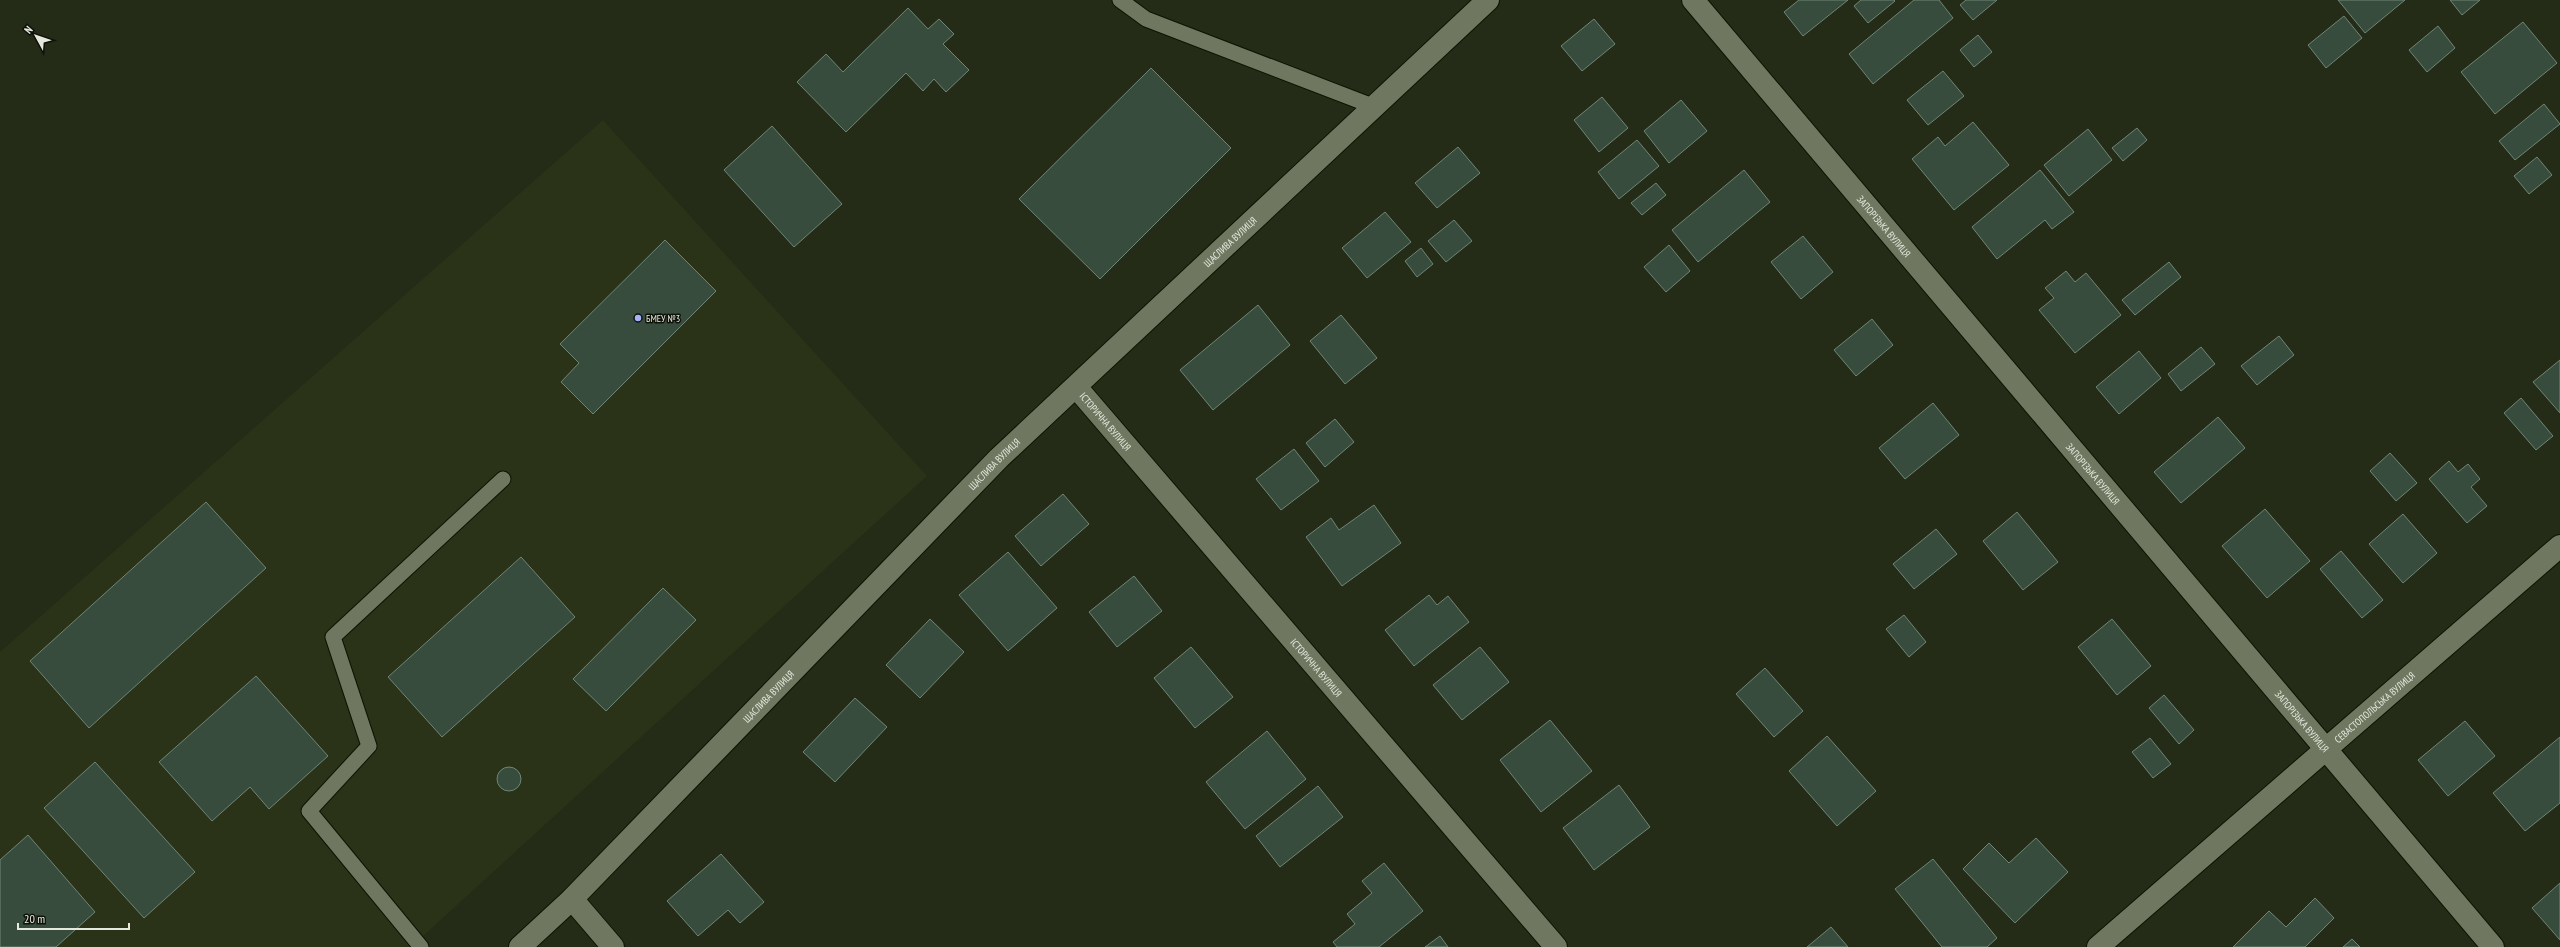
<svg xmlns="http://www.w3.org/2000/svg" width="2560" height="947" viewBox="0 0 2560 947" font-family="'PT Sans Narrow',sans-serif">
<style>
.built{fill:#2a3318}
.building{fill:#384c3e;stroke:#6f8676}
.lines{fill:none;stroke-linecap:round;stroke-linejoin:round}
.service-casing{stroke:#0d1302;stroke-width:17}
.minor-casing{stroke:#0d1302;stroke-width:24}
.service{stroke:#6f7761;stroke-width:15}
.minor{stroke:#6f7761;stroke-width:22}
.poi-dot{fill:#a6b1fc;stroke:#0f1209;stroke-width:1.5}
.labels{text-anchor:middle;stroke-width:3;stroke-linejoin:round;paint-order:stroke}
.street-label{font-size:10px;fill:#e5e9dd;stroke:#0f1209}
.poi-label{font-size:10px;fill:#e5e9dd;stroke:#0f1209;text-anchor:start}
</style>
<rect width="100%" height="100%" fill="#242b17"/>
<polygon class="built" points="603,120 927,476 411,947 0,947 0,652"/>
<g class="building">
<polygon points="1799,0 1848,0 1803,36 1784,12"/>
<polygon points="1861,0 1894,0 1895,1 1868,23 1854,6"/>
<polygon points="1914,0 1939,0 1953,18 1873,84 1849,54"/>
<polygon points="1966,0 1997,0 1973,20 1960,5"/>
<polygon points="2338,0 2405,0 2365,33"/>
<polygon points="2450,0 2480,0 2462,15"/>
<polygon points="908,8 928,29 939,19 954,34 943,44 969,70 946,92 934,79 923,91 906,73 846,132 797,82 826,54 843,72"/>
<polygon points="2344,16 2362,38 2326,68 2308,45"/>
<polygon points="1594,19 1615,44 1582,71 1561,46"/>
<polygon points="2523,22 2557,63 2495,114 2461,72"/>
<polygon points="2438,26 2455,48 2427,72 2409,50"/>
<polygon points="1978,35 1992,52 1974,67 1960,50"/>
<polygon points="1151,68 1231,148 1100,279 1019,199"/>
<polygon points="1943,71 1964,96 1928,125 1907,100"/>
<polygon points="1602,97 1628,128 1599,152 1574,120"/>
<polygon points="1681,100 1707,131 1669,163 1644,131"/>
<polygon points="2544,104 2560,124 2515,160 2499,141"/>
<polygon points="1973,122 2009,165 1954,210 1912,159 1938,137 1945,146"/>
<polygon points="772,126 842,204 794,247 724,170"/>
<polygon points="2137,128 2147,140 2123,161 2112,148"/>
<polygon points="2088,129 2112,160 2069,196 2044,165"/>
<polygon points="1637,140 1659,166 1619,199 1598,172"/>
<polygon points="1458,147 1480,173 1437,208 1415,183"/>
<polygon points="2537,157 2552,175 2529,194 2514,176"/>
<polygon points="1744,170 1770,202 1698,262 1672,230"/>
<polygon points="2040,170 2074,212 2052,229 2045,220 1997,259 1972,227"/>
<polygon points="1656,183 1666,195 1642,215 1631,203"/>
<polygon points="1385,212 1411,242 1367,278 1342,248"/>
<polygon points="1454,220 1472,241 1446,262 1428,241"/>
<polygon points="1803,236 1833,272 1801,299 1771,262"/>
<polygon points="665,240 716,291 593,414 561,382 579,363 560,344"/>
<polygon points="1669,245 1690,271 1666,292 1644,267"/>
<polygon points="1421,248 1433,264 1417,277 1405,261"/>
<polygon points="2169,262 2181,277 2135,315 2122,300"/>
<polygon points="2066,271 2075,282 2086,273 2121,315 2075,353 2039,310 2054,298 2045,288"/>
<polygon points="1258,305 1290,345 1213,410 1180,370"/>
<polygon points="1341,315 1377,358 1345,384 1310,341"/>
<polygon points="1872,319 1893,345 1856,376 1834,350"/>
<polygon points="2279,336 2294,355 2257,385 2241,366"/>
<polygon points="2201,347 2215,364 2181,391 2168,374"/>
<polygon points="2139,351 2161,378 2119,414 2096,387"/>
<polygon points="2560,360 2560,413 2533,382"/>
<polygon points="2521,398 2553,436 2536,450 2504,413"/>
<polygon points="1933,403 1959,435 1905,479 1879,448"/>
<polygon points="2218,417 2245,448 2181,503 2154,472"/>
<polygon points="1335,419 1354,442 1325,467 1306,443"/>
<polygon points="1294,449 1319,481 1281,510 1256,479"/>
<polygon points="2390,453 2417,483 2396,501 2370,471"/>
<polygon points="2449,461 2458,472 2468,464 2480,479 2471,487 2487,506 2467,523 2429,479"/>
<polygon points="1063,494 1089,524 1041,566 1015,536"/>
<polygon points="206,502 266,568 89,728 30,661"/>
<polygon points="1374,505 1401,543 1342,586 1306,537 1331,518 1339,530"/>
<polygon points="2265,509 2310,561 2267,598 2222,546"/>
<polygon points="2017,512 2058,562 2023,590 1983,541"/>
<polygon points="2403,514 2437,553 2403,583 2369,544"/>
<polygon points="1936,529 1957,554 1914,589 1893,564"/>
<polygon points="2341,551 2383,600 2362,618 2320,569"/>
<polygon points="1008,552 1057,608 1008,651 959,595"/>
<polygon points="521,557 575,617 442,737 388,677"/>
<polygon points="1134,576 1162,611 1117,647 1089,612"/>
<polygon points="663,588 696,620 606,711 573,679"/>
<polygon points="1429,595 1437,605 1448,596 1469,622 1414,666 1385,630"/>
<polygon points="1904,615 1926,642 1909,657 1886,629"/>
<polygon points="930,619 964,652 920,698 886,665"/>
<polygon points="2112,619 2151,666 2117,695 2078,647"/>
<polygon points="1191,647 1233,697 1195,728 1154,678"/>
<polygon points="1480,647 1509,682 1462,720 1433,685"/>
<polygon points="1765,668 1803,711 1774,737 1736,694"/>
<polygon points="256,676 328,756 269,809 250,787 212,821 159,762"/>
<polygon points="2164,695 2194,730 2179,744 2149,708"/>
<polygon points="855,698 887,727 835,782 803,752"/>
<polygon points="1550,720 1592,771 1541,812 1500,760"/>
<polygon points="2465,721 2495,756 2448,796 2418,760"/>
<polygon points="1267,731 1306,779 1245,829 1206,782"/>
<polygon points="1827,736 1876,791 1837,826 1789,771"/>
<polygon points="2560,737 2560,803 2525,831 2493,793"/>
<polygon points="2150,738 2171,764 2153,778 2132,752"/>
<polygon points="95,762 195,872 144,918 44,808"/>
<circle cx="509" cy="779" r="12"/>
<polygon points="1619,785 1650,827 1594,870 1563,828"/>
<polygon points="1318,786 1343,817 1280,867 1256,836"/>
<polygon points="28,835 95,912 56,947 0,947 0,860"/>
<polygon points="2036,838 2068,872 2015,923 1963,869 1989,843 2009,863"/>
<polygon points="721,854 764,902 740,923 728,910 698,936 667,901"/>
<polygon points="1933,859 1997,938 1987,947 1942,947 1895,889"/>
<polygon points="1384,863 1423,911 1379,947 1337,947 1333,942 1355,924 1347,914 1372,893 1362,881"/>
<polygon points="2560,883 2560,940 2532,908"/>
<polygon points="2315,898 2334,918 2305,947 2233,947 2269,911 2286,927"/>
<polygon points="1831,927 1848,947 1807,947"/>
<polygon points="1440,936 1448,947 1425,947"/>
<polygon points="2352,939 2360,947 2343,947"/>
</g>
<g class="lines">
<g class="service-casing">
<g id="service">
<polyline points="1120,0 1146,19 1375,107"/>
<polyline points="421,947 309,811 369,746 333,637 503,479"/>
</g>
</g>
<g class="minor-casing">
<g id="minor">
<path id="s1" d="M 1693,0 L 2493,947"/>
<path id="s2" d="M 1077,388 L 1556,947"/>
<polyline points="572,899 613,947"/>
<path id="s3" d="M 520,947 L 572,899 L 999,458 L 1488,0"/>
<path id="s4" d="M 2098,947 L 2560,546"/>
</g>
</g>
<use href="#service" class="service"/>
<use href="#minor" class="minor"/>
</g>
<circle class="poi-dot" cx="638" cy="318" r="4"/>
<g class="labels">
<g class="street-label">
<text dy="4" stroke="none"><textPath href="#s1" startOffset="296">ЗАПОРІЗЬКА ВУЛИЦЯ</textPath></text>
<text dy="4" stroke="none"><textPath href="#s3" startOffset="1001">ЩАСЛИВА ВУЛИЦЯ</textPath></text>
<text dy="4" stroke="none"><textPath href="#s2" startOffset="44">ІСТОРИЧНА ВУЛИЦЯ</textPath></text>
<text dy="4" stroke="none"><textPath href="#s3" startOffset="677">ЩАСЛИВА ВУЛИЦЯ</textPath></text>
<text dy="4" stroke="none"><textPath href="#s1" startOffset="620">ЗАПОРІЗЬКА ВУЛИЦЯ</textPath></text>
<text dy="4" stroke="none"><textPath href="#s2" startOffset="368">ІСТОРИЧНА ВУЛИЦЯ</textPath></text>
<text dy="4" stroke="none"><textPath href="#s3" startOffset="353">ЩАСЛИВА ВУЛИЦЯ</textPath></text>
<text dy="4" stroke="none"><textPath href="#s4" startOffset="366">СЕВАСТОПОЛЬСЬКА ВУЛИЦЯ</textPath></text>
<text dy="4" stroke="none"><textPath href="#s1" startOffset="944">ЗАПОРІЗЬКА ВУЛИЦЯ</textPath></text>
</g>
<g class="poi-label">
<text x="646" y="322">БМЕУ №3</text>
</g>
</g>
<g transform="translate(36 36) rotate(310)" stroke="#0f1209" stroke-width="3" paint-order="stroke">
<path d="M0-3L7 15L0 10L-7 15Z" fill="#e5e9dd"/>
<text y="-6" font-size="11" font-weight="bold" text-anchor="middle" fill="#e5e9dd">N</text>
</g>
<path d="M18 923v6h111v-6" fill="none" stroke="#e5e9dd" stroke-width="2"/>
<text x="24" y="923" font-size="12" fill="#e5e9dd" stroke="#0f1209" stroke-width="3" paint-order="stroke">20 m</text>
</svg>
